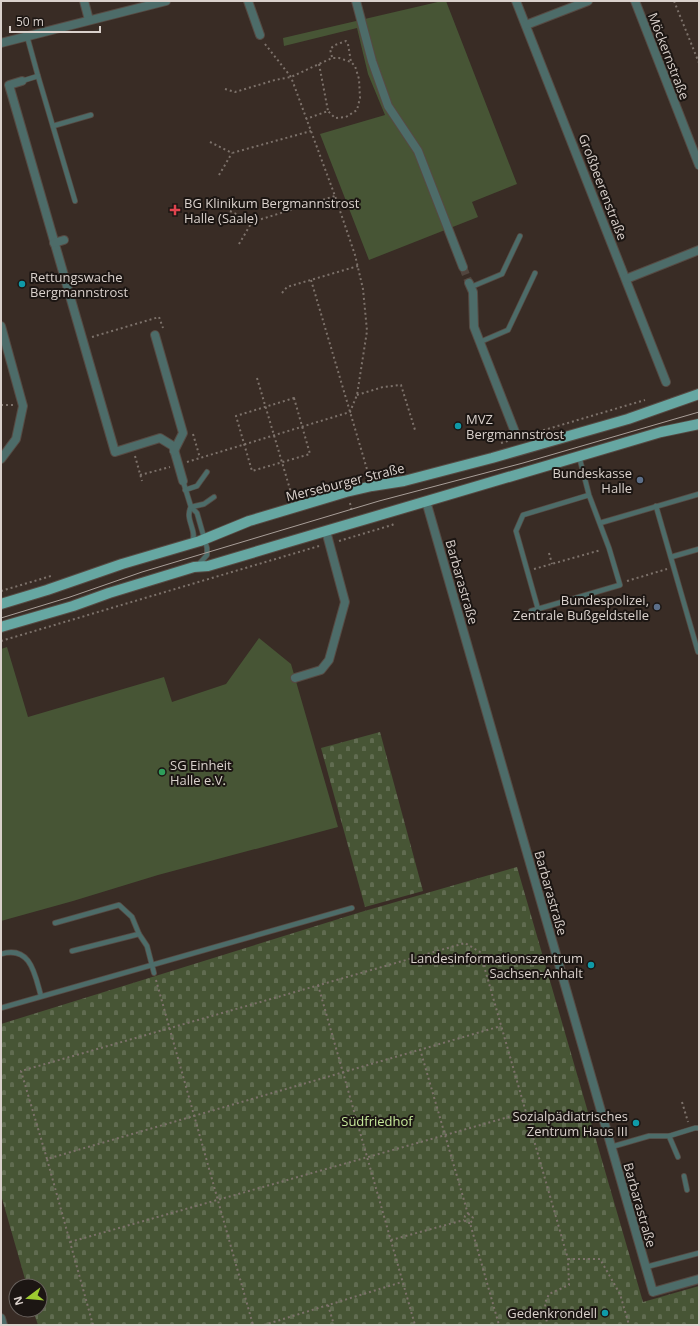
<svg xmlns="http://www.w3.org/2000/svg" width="700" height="1326" viewBox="0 0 700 1326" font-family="'Open Sans',sans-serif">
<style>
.green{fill:#475535}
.cemetery{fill:url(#cemetery-stones)}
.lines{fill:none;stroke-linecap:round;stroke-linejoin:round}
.minor-tunnel{stroke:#51453e;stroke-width:8;stroke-dasharray:8 4;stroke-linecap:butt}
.service-casing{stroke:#564a43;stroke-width:6}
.minor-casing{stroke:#564a43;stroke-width:10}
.tertiary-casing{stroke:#564a43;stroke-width:10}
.primary-casing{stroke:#564a43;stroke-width:12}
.path{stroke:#7d726b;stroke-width:2;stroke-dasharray:2 3;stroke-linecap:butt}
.service{stroke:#4d6c69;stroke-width:4.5}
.minor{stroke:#4d6c69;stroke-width:8}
.tertiary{stroke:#4d6c69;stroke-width:8}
.primary{stroke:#66a7a2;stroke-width:10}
.tram{stroke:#a89e98;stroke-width:1}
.health-dot{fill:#e0444e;stroke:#1c1613;stroke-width:1.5}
.culture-dot{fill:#0f9aa8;stroke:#1c1613;stroke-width:1.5}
.service-dot{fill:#5c6f8a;stroke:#1c1613;stroke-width:1.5}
.leisure-dot{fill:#2e9e5b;stroke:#1c1613;stroke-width:1.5}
.labels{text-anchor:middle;stroke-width:4;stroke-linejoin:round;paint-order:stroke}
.street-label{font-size:13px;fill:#dad1cc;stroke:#1c1613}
.poi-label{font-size:13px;fill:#dad1cc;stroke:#1c1613;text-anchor:end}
.park-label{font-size:13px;fill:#c7ea9b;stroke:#1c1613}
</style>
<defs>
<pattern id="cemetery-stones" width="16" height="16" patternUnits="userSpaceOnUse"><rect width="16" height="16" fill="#475535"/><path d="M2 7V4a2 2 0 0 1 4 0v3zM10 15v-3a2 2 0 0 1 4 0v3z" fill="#616c51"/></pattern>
</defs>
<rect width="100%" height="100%" fill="#392c25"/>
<g class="green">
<polygon points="442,1 446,1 517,184 472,202 478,217 369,260 320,134 385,115 368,74 357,28 284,46 283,38"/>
<polygon points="259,638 291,664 338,827 158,875 73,901 1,921 1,649 7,647 28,717 164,677 172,702 226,684"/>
</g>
<g class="cemetery">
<polygon points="380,732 423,891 365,907 321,748"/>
<polygon points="517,867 643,1302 699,1286 699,1325 38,1325 33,1310 40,1310 40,1286 27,1286 1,1195 1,1024 361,912"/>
</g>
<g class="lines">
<polyline class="minor-tunnel" points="463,267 469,283"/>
<g class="service-casing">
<g id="service">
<polyline points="27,36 38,76 75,201"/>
<polyline points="22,81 38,76"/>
<polyline points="53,126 91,115"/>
<polyline points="471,287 502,274 520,236"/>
<polyline points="480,342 508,330 535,273"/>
<polyline points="579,456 589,495 609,548 620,585 538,609 516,531 523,515 589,495"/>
<polyline points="183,481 191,507 197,513 207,548 207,555 199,564"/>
<polyline points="185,490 197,486 207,472"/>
<polyline points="656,506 698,652 699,651"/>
<path d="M 191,507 C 184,519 198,531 192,542"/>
<polyline points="191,507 204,504 214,497"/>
<polyline points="600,523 699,494"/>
<polyline points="671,557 699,549"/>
<polyline points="531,611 538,609"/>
<polyline points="55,923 119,905 132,917 139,934 147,946 154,973"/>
<polyline points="72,951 139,934"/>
<path d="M 1,954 C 31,945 35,975 41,996"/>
<polyline points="1,1008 352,908"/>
<polyline points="669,1136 695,1128 699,1128"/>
<polyline points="611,1147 649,1136 669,1136 678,1157"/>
<polyline points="684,1176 687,1190"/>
<polyline points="646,1267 699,1253"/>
</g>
</g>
<g class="minor-casing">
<g id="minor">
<polyline points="84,1 89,20"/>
<polyline points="248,1 260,35"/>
<polyline points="356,1 372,61 388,106 418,151 463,267"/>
<polyline points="516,1 666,382"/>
<polyline points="635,1 699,165"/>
<polyline points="526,25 588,1"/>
<polyline points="1,43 166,1"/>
<polyline points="22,81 9,85 115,452 160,438 173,446 183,481"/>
<polyline points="54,243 64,240"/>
<polyline points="626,279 699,250"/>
<polyline points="469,283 473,292 474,327 515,432"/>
<polyline points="1,326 23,406 16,439 1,459"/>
<polyline points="155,335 183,433 174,451"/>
<polyline points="426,501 653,1292 699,1279"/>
<polyline points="295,678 321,670 329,660 345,602 326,531"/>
</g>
</g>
<g class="tertiary-casing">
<polyline id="tertiary" points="1,1318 3,1325"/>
</g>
<g class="primary-casing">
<g id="primary">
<polyline points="1,604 47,590 122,564 200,541 249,521 346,492 372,486 404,481 492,458 628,419 699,394"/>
<polyline points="1,627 73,606 109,593 194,567 208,566 285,543 661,432 699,424"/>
</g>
</g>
<g class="path">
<polyline points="674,1 699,63"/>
<polyline points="332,57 330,49 335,45 346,41 348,44 351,62"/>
<polyline points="319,64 328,111"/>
<polyline points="225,89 235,92 275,80 291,77 332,58 339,58 351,62 355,66 359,79 360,98 357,110 346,117 335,118 328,111 306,119"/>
<polyline points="210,142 232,153 311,131"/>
<polyline points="219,175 232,153"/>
<polyline points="230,211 252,222"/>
<polyline points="239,244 252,222 335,196"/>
<polyline points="311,280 369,476"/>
<polyline points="282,293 287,287 358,266"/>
<polyline points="92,337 159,317 163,328"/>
<polyline points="257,378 292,496"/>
<polyline points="357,395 383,387 401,385 415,430"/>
<polygon points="294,398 310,454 252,471 236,416"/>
<polyline points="1,405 14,405"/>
<polyline points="193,434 200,458"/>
<polyline points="524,436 645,400"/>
<polyline points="501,443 511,440"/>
<polyline points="135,456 142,481"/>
<polyline points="187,462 350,412 357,395 367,331 363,289 355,255 335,196 291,77 265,44"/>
<polyline points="140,475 170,467"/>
<polyline points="350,503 352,512"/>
<polyline points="339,541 392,525 396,523"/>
<polyline points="549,553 552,564"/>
<polyline points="534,569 601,550"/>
<polyline points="627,581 667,569"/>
<polyline points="1,591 51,576"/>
<polyline points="1,641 319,546"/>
<polyline points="156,980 253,1325"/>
<polyline points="318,985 415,1325"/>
<polyline points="420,1049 468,1214 465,1216 464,1220 467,1223 470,1223"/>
<polyline points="682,1102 688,1122"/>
<polyline points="47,1159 21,1071 465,943 480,952 568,1259 569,1285 549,1294 545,1303 547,1325"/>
<polyline points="468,1214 471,1215 473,1218 472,1221 470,1223 499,1325"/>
<polyline points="391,1240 464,1220"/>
<polyline points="70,1242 526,1112"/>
<polyline points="568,1259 600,1259 620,1294 629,1325"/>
<polyline points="328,1305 334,1325"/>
<polyline points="93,1325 47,1159 501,1026"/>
<polyline points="264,1325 402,1282"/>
</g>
<use href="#service" class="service"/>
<use href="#minor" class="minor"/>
<use href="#tertiary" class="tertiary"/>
<use href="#primary" class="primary"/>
<polyline class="tram" points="1,618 70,597 142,572 379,501 523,463 699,412"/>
</g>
<path class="health-dot" d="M173 204h4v4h4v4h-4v4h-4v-4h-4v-4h4z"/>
<g class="culture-dot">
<circle cx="22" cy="284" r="4"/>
<circle cx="458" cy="426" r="4"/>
<circle cx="591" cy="965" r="4"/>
<circle cx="636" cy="1123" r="4"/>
<circle cx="605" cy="1313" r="4"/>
</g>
<g class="service-dot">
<circle cx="640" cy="480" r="4"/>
<circle cx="657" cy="607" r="4"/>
</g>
<circle class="leisure-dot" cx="162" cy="772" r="4"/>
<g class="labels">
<g class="street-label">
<text transform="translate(669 56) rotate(69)" y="5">Möckernstraße</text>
<text transform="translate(603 187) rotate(69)" y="5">Großbeerenstraße</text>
<text transform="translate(345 482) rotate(-14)" y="5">Merseburger Straße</text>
<text transform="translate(462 582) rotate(74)" y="5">Barbarastraße</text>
<text transform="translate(551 893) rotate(74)" y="5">Barbarastraße</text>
<text transform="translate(640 1205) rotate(74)" y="5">Barbarastraße</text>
</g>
<g class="poi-label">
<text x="184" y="208" text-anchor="start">BG Klinikum Bergmannstrost<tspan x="184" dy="15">Halle (Saale)</tspan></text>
<text x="30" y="282" text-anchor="start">Rettungswache<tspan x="30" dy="15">Bergmannstrost</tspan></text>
<text x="466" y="424" text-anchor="start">MVZ<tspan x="466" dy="15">Bergmannstrost</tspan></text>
<text x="632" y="478">Bundeskasse<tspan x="632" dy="15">Halle</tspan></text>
<text x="649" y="605">Bundespolizei,<tspan x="649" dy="15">Zentrale Bußgeldstelle</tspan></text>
<text x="170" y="770" text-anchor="start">SG Einheit<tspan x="170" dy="15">Halle e.V.</tspan></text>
<text x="583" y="963">Landesinformationszentrum<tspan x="583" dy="15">Sachsen-Anhalt</tspan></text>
<text x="628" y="1121">Sozialpädiatrisches<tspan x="628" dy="15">Zentrum Haus III</tspan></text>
<text x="597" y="1318">Gedenkrondell</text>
</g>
<g class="park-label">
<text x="377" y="1126">Südfriedhof</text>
</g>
</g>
<rect width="700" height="1326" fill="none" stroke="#dad1cc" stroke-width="4"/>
<g transform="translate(28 1298) rotate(254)"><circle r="19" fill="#1c1613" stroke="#68615d"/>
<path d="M0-3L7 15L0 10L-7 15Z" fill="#9dca30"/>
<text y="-6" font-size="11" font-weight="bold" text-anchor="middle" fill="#dad1cc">N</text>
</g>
<path d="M10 26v6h90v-6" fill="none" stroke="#dad1cc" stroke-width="2"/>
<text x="16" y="26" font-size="12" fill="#dad1cc" stroke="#1c1613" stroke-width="3" paint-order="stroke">50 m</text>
</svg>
